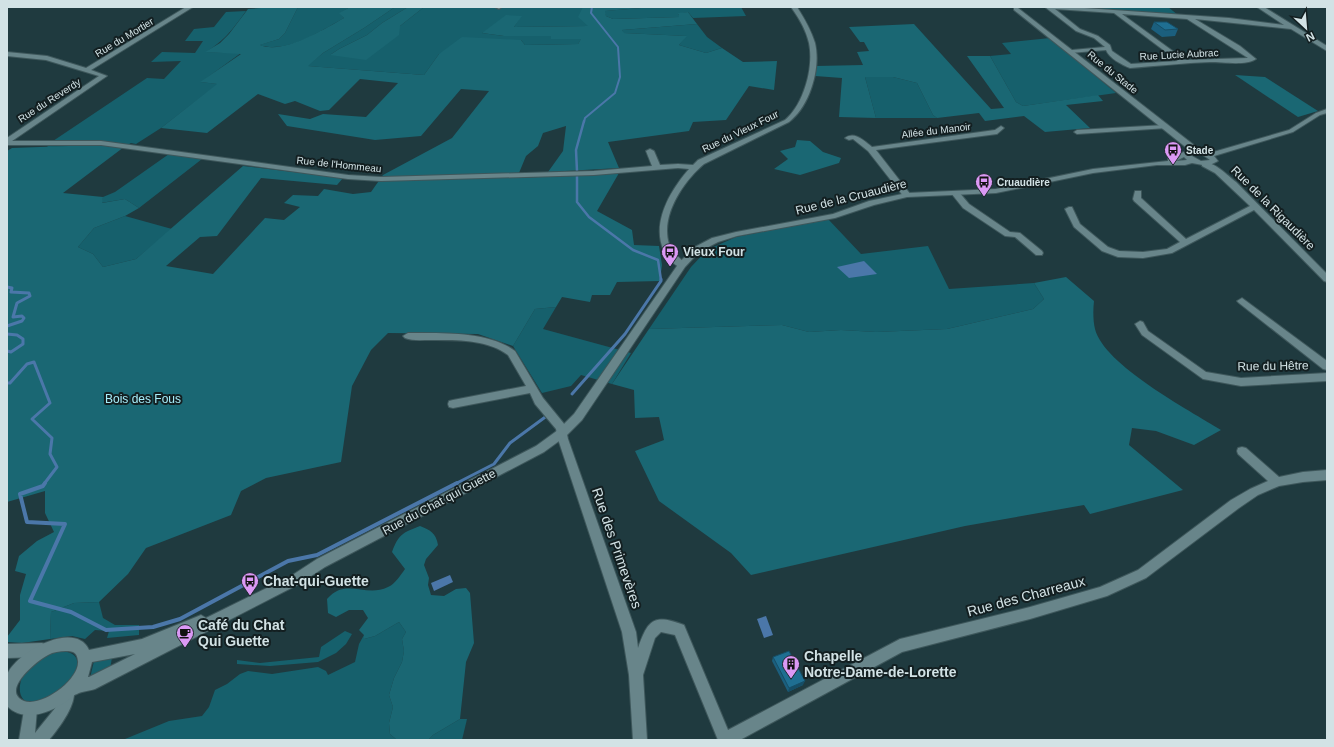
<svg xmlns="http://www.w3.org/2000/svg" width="1334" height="747" viewBox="0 0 1334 747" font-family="Arial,sans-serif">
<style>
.green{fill:#16606c}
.forest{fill:#1a6773}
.water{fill:#4b77a9}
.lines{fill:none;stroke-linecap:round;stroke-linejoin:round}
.stream-far3{stroke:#4b77a9;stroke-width:2}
.stream-far2{stroke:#4b77a9;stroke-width:2.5}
.stream-far1{stroke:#4b77a9;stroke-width:3}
.stream{stroke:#4b77a9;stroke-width:4}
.minor-casing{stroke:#3e575b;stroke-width:2}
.tertiary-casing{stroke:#3e575b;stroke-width:2}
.secondary-casing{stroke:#3e575b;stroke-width:2}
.minor{fill:#68858a;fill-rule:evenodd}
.tertiary{fill:#68858a;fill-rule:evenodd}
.secondary{fill:#68858a;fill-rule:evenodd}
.wall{fill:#1b5f7e}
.shaded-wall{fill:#164e66}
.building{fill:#1f6f92;stroke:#164e66}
.labels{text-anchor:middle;stroke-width:4;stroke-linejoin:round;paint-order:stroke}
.far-street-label{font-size:10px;fill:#d2e2e5;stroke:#131f21}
.far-poi-label{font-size:10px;font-weight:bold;fill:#d2e2e5;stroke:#131f21;text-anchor:start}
.street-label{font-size:12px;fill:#d2e2e5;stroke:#131f21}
.poi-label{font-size:12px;font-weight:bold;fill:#d2e2e5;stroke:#131f21;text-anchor:start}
.park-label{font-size:12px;fill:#a7eefb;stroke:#131f21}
.near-street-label{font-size:14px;fill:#d2e2e5;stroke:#131f21}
.near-poi-label{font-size:14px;font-weight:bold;fill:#d2e2e5;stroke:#131f21;text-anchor:start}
</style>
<rect width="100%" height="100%" fill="#1f3a3f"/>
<g class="green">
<path d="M 298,7 L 350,7 L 340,13 L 344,18 C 320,31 288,54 259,45 L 279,39 L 285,33 Z"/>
<polygon points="395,7 408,7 382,23 367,35 339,49 330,55 400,26 424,7 583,7 589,26 514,27 521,16 482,33 504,36 551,36 551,39 582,38 578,44 525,45 521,40 439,54 424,75 307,66 323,53 364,28"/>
<polygon points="653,7 741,7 746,16 693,18 688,12 678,14 680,17 613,19 606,16 604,11"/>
<polygon points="1077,7 1168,7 1178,15 1077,8"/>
<path d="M 246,11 C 233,29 225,40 206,52 L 241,53 L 201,82 L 218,84 L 161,128 L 136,144 L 131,143 L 124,147 L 96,145 L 47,147 L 53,141 L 147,78 L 164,79 L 181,61 L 151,62 L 162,52 L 195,53 L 203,41 L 185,41 L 194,29 L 214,27 L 226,12 Z"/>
<polygon points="697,24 707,37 722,48 706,53 679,45 686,36 623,33 622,30"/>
<polygon points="1050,38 1116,93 1023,106 1016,102 990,56 1011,54 1002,43"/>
<polygon points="865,77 893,77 917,83 933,115 937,118 876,118"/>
<polygon points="169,154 202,159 139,208 125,199 101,203 103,197 115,192"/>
<polygon points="125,216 172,229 136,259 103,267 93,254 78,247 94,228"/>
<polygon points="828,219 861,254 928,246 949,289 1034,283 1044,299 1033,309 947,329 876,332 841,330 809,332 782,325 649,329 691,267 707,250 736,237"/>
<polygon points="556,307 543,329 631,353 612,384 581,375 571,386 542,393 513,346 535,309"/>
<polygon points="99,602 103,618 115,625 139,625 139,635 107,638 109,631 95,630 85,639 72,636 50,639 51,612 74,603"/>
<polygon points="399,622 406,632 402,639 404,651 402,662 394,678 389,695 393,707 389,723 390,734 397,740 112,740 125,739 169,721 202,716 209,707 215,690 227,684 240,674 248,671 272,674 318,667 326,671 328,675 355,662 359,644 364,635 364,639 375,636"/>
<polygon points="345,631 352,634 346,644 336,653 318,662 270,666 237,664 237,660 260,663 319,657 321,647"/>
<path d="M 59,651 C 94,652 71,684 55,695 C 51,698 44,699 38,701 C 19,708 16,687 24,674 C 32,663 46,654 59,651 Z"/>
<polygon points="112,657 110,670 90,678 94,661"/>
<polygon points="460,719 467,719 462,740 428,740 433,735"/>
</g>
<g class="forest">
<path d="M 275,7 L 298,7 L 285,33 L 279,39 L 260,45 C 283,55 324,29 344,18 L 339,13 L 350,7 L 395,7 L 364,28 L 323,53 L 308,66 L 424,75 L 439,54 L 462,37 L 521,40 L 525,45 L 578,44 L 581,39 L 551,39 L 551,36 L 504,36 L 482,33 L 506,15 L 522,16 L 514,27 L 588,26 L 578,17 L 583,7 L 653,7 L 605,11 L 606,16 L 613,19 L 679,17 L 678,13 L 688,12 L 697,24 L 622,30 L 624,33 L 687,36 L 679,45 L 706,53 L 722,48 L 743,62 L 777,61 L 774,90 L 749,86 L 726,120 L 693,122 L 689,131 L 608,142 L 619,168 L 548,172 L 563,151 L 566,126 L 543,133 L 538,146 L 526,156 L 519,173 L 518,178 L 619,173 L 597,211 L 632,230 L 634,245 L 659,246 L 662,265 L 660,281 L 617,282 L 610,295 L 592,295 L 590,302 L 562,297 L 556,307 L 535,309 L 513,346 L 478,334 L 388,333 L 371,350 L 352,386 L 341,462 L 266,478 L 241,491 L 231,515 L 146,548 L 128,574 L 99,602 L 74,603 L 51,612 L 50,639 L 22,643 L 7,642 L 7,637 L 20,620 L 20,595 L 26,574 L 15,571 L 19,556 L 37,541 L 54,532 L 45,513 L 45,491 L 7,502 L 7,456 L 8,454 L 7,453 L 7,151 L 12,148 L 96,145 L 124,147 L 63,193 L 103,197 L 102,203 L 125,199 L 139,208 L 125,216 L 94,228 L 78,247 L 93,254 L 103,267 L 136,259 L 243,166 L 343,178 L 337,185 L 261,178 L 217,236 L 200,237 L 166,266 L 213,274 L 265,218 L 284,220 L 300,207 L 284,203 L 293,195 L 318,196 L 324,189 L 353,194 L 371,192 L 383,175 L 452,138 L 489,91 L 461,89 L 421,136 L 375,140 L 287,126 L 278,114 L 310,119 L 323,114 L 366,117 L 398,83 L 360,79 L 329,110 L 320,111 L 295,101 L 285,104 L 258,94 L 207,133 L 161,128 L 217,84 L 200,82 L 241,54 L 205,52 L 220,43 L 229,34 L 248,9 Z"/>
<polygon points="408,7 424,7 400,26 399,35 366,60 330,55 339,49 367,35 382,23"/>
<polygon points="914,24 991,109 1004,108 967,56 990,56 1016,102 1023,106 1098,95 1103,101 1066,105 1090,128 1045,132 1024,116 985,121 979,113 937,118 933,115 917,83 893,77 865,77 876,118 839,117 842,78 815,76 816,66 863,65 857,52 869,51 864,42 860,42 849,27"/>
<polygon points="1235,75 1265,77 1318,111 1298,117"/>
<polygon points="797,140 810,141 823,152 841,158 839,163 800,175 774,169 788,159 780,151 795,147"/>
<path d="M 1066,277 L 1094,301 C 1093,310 1093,321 1095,329 C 1104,365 1189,410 1221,430 L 1194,445 L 1156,431 L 1132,428 L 1129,445 L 1183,490 L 1090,514 L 1084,505 L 965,526 L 751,575 L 731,553 L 659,501 L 635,451 L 664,440 L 659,417 L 635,418 L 634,390 L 612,384 L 649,329 L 782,325 L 809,332 L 841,330 L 876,332 L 947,329 L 1033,309 L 1044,299 L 1034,283 Z"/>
<path d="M 420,526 C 430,530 436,533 438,545 L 426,559 L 424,565 L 429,578 L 428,585 L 431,595 L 444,596 L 456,589 L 466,588 L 470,593 L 474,643 L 466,662 L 460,719 L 433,735 L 428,740 L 397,740 L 390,734 L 389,723 L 393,707 L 389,695 L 394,678 L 402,662 L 404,651 L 402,639 L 406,632 L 399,622 L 375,636 L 364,639 L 364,635 L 359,630 L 368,618 L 363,610 L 349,610 L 336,617 L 328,613 L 327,599 C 346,577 365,598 388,587 C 395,584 400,576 405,569 L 392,552 C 399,534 402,533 420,526 Z"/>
</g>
<g class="water">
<polygon points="864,261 877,274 849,278 837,267"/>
<polygon points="450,575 453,582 434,591 431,583"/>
<polygon points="766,616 773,635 764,638 757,619"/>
</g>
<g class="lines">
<polyline class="stream-far3" points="584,122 585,118 615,93 620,77 618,47 591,13 592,7"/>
<g class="stream-far2">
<polyline points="577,171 576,150 584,121"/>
<polyline points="577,175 577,202 589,217 633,250 658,260 661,280"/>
</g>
<g class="stream-far1">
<polyline points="7,287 12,288 11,292 29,293 30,296 17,303 13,317 22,316 24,318 22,321 7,326"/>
<polyline points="7,334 17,335 23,339 23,344 11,352 7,351"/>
<polyline points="7,383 10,383 27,364 34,362 50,403 32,419 52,438 50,454 57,467 44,484"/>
<polyline points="572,394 625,334 661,281 661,279"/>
<polyline points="455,484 494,464 510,443 548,415"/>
</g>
<polyline class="stream" points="45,483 43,486 20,494 27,522 65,524 30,601 71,612 106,630 153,627 180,619 288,561 317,555 457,483"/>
<g class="minor-casing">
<g id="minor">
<path d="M 186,7 L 193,7 L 91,70 L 107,76 L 12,141 L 101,141 L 348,175 L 381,177 L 594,171 L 652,166 L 646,151 L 650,149 L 654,151 L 660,165 L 678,164 L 693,165 L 698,160 L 785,120 C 804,104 814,67 809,43 C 806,30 799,18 791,7 L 797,7 C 804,18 811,30 815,43 C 821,68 810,106 789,122 L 704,164 C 684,181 660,215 669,244 C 672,254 680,257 686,265 L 682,268 C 675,266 667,258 664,251 C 651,223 670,191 689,169 L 678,168 L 594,175 L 381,181 L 348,179 L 101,145 L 7,145 L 7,138 L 99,76 L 46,60 L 7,56 L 7,52 L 47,56 L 86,68 Z"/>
<polygon points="495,7 502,7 499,9"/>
<path d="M 1045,7 L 1070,7 L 1229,18 L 1284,25 L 1257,7 L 1264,7 L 1327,46 L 1327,51 L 1291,29 L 1195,19 L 1240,46 L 1256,59 C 1246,66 1223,62 1210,62 C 1184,63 1157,66 1130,68 C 1122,65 1109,58 1106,50 L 1070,53 L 1069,52 L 1072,50 L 1105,47 L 1094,38 L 1076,31 ZM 1055,9 L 1114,13 L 1178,61 L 1131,64 L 1112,51 L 1110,45 L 1098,36 L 1080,29 ZM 1122,14 L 1187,19 L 1248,58 L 1185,60 Z"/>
<polygon points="1165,125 1168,127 1167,128 1077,134 1074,132 1077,130"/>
<path d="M 1001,126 L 1004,128 L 997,134 L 876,150 L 911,195 L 907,197 L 904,197 L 868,151 L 853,139 L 849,140 L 845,138 C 855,131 864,141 872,147 L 995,130 Z"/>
<path d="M 1202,162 C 1214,161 1227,175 1236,182 L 1327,274 L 1327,282 L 1324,281 L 1254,210 L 1172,253 L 1143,258 L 1118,257 L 1102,251 L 1074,227 L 1065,209 L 1069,207 L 1072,207 L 1080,224 L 1108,247 L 1119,251 L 1143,252 L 1167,249 L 1180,242 L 1134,201 L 1133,199 L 1135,191 L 1141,191 L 1141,198 L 1186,239 L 1250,206 L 1215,173 L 1202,166 Z"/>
<polygon points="952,191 958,191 969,204 1010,232 1020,233 1042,251 1043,253 1042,255 1036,255 1015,237 1005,236 963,208 951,193"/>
<polygon points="1242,298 1327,361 1327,370 1323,369 1239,303 1237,301"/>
<polygon points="1140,321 1143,322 1148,331 1206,372 1241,378 1327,373 1327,381 1241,386 1203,379 1142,335 1135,324"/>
<path d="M 408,333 C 440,333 489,331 515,351 L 543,398 L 565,425 L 568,439 L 636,632 L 638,648 C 648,620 653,613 684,625 L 728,730 L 900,639 L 1030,607 L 1100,587 L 1138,570 L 1231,500 L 1250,489 L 1268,481 L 1238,454 L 1237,451 L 1238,448 L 1242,447 L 1246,448 L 1279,477 L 1303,472 L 1327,470 L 1327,480 L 1303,482 L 1279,486 L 1258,495 L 1239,508 L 1146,578 L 1107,596 L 1030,619 L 902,652 L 740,740 L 718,740 L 675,635 L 661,632 L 655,638 L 643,675 L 647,740 L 633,740 L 629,675 L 622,632 L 558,439 L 556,429 L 535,404 L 530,393 L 453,408 L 449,407 L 448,404 L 449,401 L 453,400 L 526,386 L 508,355 C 487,339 455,340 430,340 C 422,340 412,341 405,338 L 403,336 Z"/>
<path d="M 68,685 L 73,687 C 79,702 59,728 49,740 L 19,740 L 25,704 L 30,702 L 35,704 L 37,709 L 35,733 L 56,707 L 63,687 Z"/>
</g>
</g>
<g class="tertiary-casing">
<g id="tertiary">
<polygon points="1014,8 1018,8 1199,149 1199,153 1193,153 1014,10"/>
<polygon points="42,643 47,645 49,650 47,655 42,657 7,658 7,644"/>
</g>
</g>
<g class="secondary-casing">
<path id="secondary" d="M 1327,109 L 1327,113 L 1320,115 L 1293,132 L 1214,156 L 1218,161 L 1208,166 L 1192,163 L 1185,165 L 1157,165 L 1093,173 L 996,193 L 907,197 L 874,205 L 835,218 L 737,236 L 718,242 L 699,252 L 685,267 L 582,420 L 566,436 L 544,452 L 325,567 L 299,584 L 95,689 C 89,691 82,691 77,694 C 73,695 70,699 67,701 C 50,713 24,723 7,706 C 7,698 5,682 7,675 C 15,653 75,619 89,650 L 142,639 L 201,615 L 206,618 L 291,576 L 317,559 L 536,446 L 558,430 L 574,414 L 679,263 L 693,248 L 712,238 L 736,232 L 833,214 L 869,201 L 907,193 L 996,189 L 1093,169 L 1168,161 L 1168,158 L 1192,149 L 1210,153 L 1289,130 L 1316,113 ZM 1192,153 L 1203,155 L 1210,160 L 1201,161 L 1192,156 ZM 1184,157 L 1187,160 L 1176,161 ZM 66,651 C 74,651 77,653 78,661 C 80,681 35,713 19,698 C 6,686 38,660 48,655 C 53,652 60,651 66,651 ZM 135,654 L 89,677 L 88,677 L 92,662 Z"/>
</g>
<use href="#minor" class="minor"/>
<use href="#tertiary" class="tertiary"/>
<use href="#secondary" class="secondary"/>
</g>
<g class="wall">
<polygon points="1154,22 1178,29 1175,36 1162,37 1151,29"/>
<polygon points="773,657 803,685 788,692 772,661"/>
</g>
<polygon class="shaded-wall" points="805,681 803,685 788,692 789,688"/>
<g class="building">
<polygon points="1154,22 1167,22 1178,29 1165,30"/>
<polygon points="789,651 805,681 789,688 773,657"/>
</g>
<defs>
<g id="bus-pin" transform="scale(0.9)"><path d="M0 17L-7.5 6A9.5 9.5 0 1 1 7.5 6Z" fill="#db99f5" stroke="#131f21"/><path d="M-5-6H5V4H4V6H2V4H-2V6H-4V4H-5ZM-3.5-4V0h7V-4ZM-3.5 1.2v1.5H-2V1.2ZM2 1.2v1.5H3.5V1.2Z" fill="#111"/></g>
<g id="cafe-pin" transform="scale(0.9)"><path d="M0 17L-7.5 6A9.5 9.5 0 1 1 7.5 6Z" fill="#db99f5" stroke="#131f21"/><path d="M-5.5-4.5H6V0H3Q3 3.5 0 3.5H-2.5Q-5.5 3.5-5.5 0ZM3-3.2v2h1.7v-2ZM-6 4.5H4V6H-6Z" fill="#111"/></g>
<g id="building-pin" transform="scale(0.9)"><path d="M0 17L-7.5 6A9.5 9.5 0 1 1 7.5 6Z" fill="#db99f5" stroke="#131f21"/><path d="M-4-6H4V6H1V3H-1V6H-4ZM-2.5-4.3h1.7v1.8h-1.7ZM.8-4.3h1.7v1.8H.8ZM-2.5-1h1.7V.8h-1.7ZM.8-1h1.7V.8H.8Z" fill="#111"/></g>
</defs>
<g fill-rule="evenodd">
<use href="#bus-pin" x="1173" y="150"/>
<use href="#bus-pin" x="984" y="182"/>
<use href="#bus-pin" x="670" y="252"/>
<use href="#bus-pin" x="250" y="581"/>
<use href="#cafe-pin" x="185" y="633"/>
<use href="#building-pin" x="791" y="664"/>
</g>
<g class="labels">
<g class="far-street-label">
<text transform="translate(124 37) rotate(-31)" y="4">Rue du Mortier</text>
<text transform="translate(1179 54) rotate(-3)" y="4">Rue Lucie Aubrac</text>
<text transform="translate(1113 72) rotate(39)" y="4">Rue du Stade</text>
<text transform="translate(49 100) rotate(-33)" y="4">Rue du Reverdy</text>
<text transform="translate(936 130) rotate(-7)" y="4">Allée du Manoir</text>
<text transform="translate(740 131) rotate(-26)" y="4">Rue du Vieux Four</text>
<text transform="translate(339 164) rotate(6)" y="4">Rue de l'Hommeau</text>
</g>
<g class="far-poi-label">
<text x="1186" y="154">Stade</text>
<text x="997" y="186">Cruaudière</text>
</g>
<g class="street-label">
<text transform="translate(851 197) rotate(-14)" y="4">Rue de la Cruaudière</text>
<text transform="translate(1273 208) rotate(45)" y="4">Rue de la Rigaudière</text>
<text transform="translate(1273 366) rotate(-1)" y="4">Rue du Hêtre</text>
<text transform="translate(439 502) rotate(-28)" y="4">Rue du Chat qui Guette</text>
</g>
<g class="poi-label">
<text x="683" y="256">Vieux Four</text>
</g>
<g class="park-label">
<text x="143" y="403">Bois des Fous</text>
</g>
<g class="near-street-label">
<text transform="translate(617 548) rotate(71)" y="5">Rue des Primevères</text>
<text transform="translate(1026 596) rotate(-15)" y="5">Rue des Charreaux</text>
</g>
<g class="near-poi-label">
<text x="263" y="586">Chat-qui-Guette</text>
<text x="198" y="630">Café du Chat<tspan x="198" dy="16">Qui Guette</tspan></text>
<text x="804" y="661">Chapelle<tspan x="804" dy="16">Notre-Dame-de-Lorette</tspan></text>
</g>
</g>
<rect width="1334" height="747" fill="none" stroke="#d2e2e5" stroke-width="16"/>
<g transform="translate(1306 28) rotate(154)" stroke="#131f21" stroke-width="3" paint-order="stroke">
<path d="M0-3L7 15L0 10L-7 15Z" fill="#d2e2e5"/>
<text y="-6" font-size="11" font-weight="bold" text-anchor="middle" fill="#d2e2e5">N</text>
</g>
</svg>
